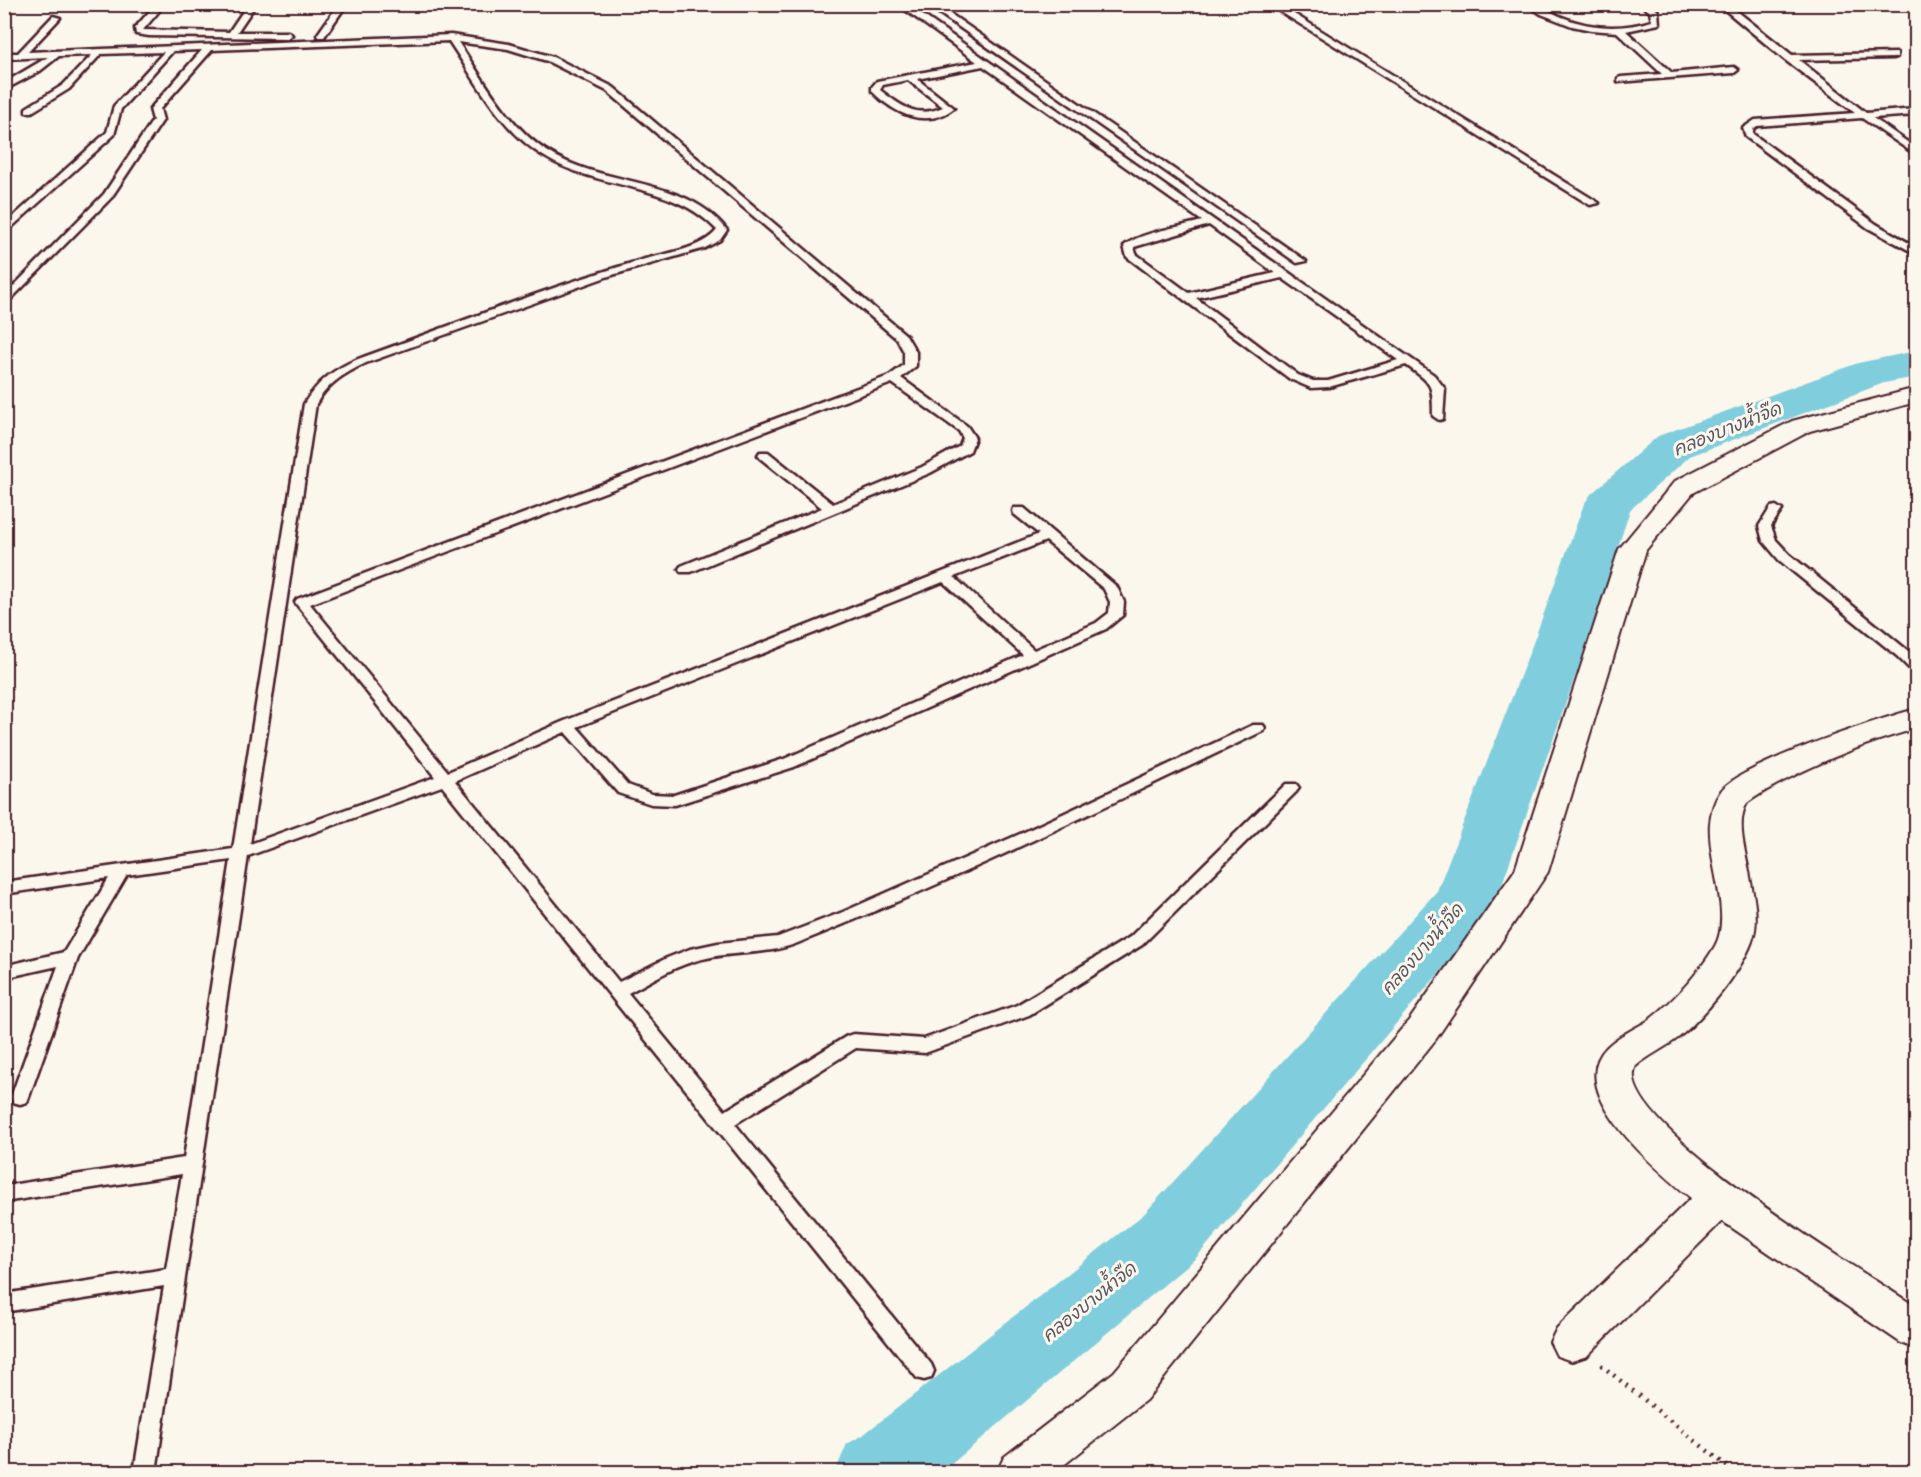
<svg xmlns="http://www.w3.org/2000/svg" width="1921" height="1477" viewBox="0 0 1921 1477" font-family="Delius,'Playpen Sans Thai',sans-serif">
<style>
.lines{fill:none;stroke-linecap:round;stroke-linejoin:round}
.river{fill:#80cedd;fill-rule:evenodd}
.service-casing{stroke:#4a1f2b;stroke-width:5}
.minor-casing{stroke:#4a1f2b;stroke-width:4}
.path{stroke:#4a1f2b;stroke-width:4.5;stroke-dasharray:2 6;stroke-linecap:butt}
.service{fill:#fbf7ec;fill-rule:evenodd}
.minor{fill:#fbf7ec;fill-rule:evenodd}
.labels{text-anchor:middle;stroke-width:6;stroke-linejoin:round;paint-order:stroke}
.water-label{font-size:18px;font-style:italic;fill:#5a5460;stroke:#fbf7ec}
</style>
<rect width="100%" height="100%" fill="#fbf7ec"/>
<filter id="ink" filterUnits="userSpaceOnUse"><feTurbulence type="fractalNoise" baseFrequency=".0167" numOctaves="2"/><feDisplacementMap in="SourceGraphic" scale="12" xChannelSelector="R" yChannelSelector="G"/><feConvolveMatrix kernelMatrix="1 2 1 2 8 2 1 2 1" color-interpolation-filters="sRGB"/></filter>
<g filter="url(#ink)">
<g class="lines">
<polygon class="river" points="1916,351 1916,377 1884,383 1690,456 1630,510 1587,643 1496,901 1487,917 1196,1258 942,1472 835,1472 847,1444 863,1435 1144,1214 1437,891 1533,643 1584,504 1591,494 1658,436 1858,363"/>
<g class="service-casing">
<g id="service">
<polygon points="156,4 165,4 143,30 229,32 248,4 256,4 237,32 288,32 292,35 288,38 149,36 136,34 135,28"/>
<polygon points="339,4 347,4 324,37 318,37 317,35"/>
<path d="M 897,4 L 907,4 L 1434,375 L 1445,389 L 1443,419 L 1439,420 L 1433,416 C 1433,383 1432,384 1406,365 L 1329,387 L 1311,388 L 1290,379 L 1127,257 L 1124,246 C 1140,232 1181,227 1202,221 L 983,66 L 917,79 L 954,108 C 926,130 893,113 872,91 L 872,87 L 877,81 L 977,62 ZM 908,80 L 943,107 C 917,119 901,106 880,90 L 883,85 ZM 1209,225 L 1275,273 L 1189,293 L 1136,254 L 1134,247 ZM 1282,278 L 1398,360 L 1328,381 L 1313,381 L 1298,375 L 1196,298 Z"/>
<polygon points="926,4 936,4 1306,261 1297,263"/>
<polygon points="1268,4 1278,4 1599,203 1590,205"/>
<path d="M 1526,4 C 1540,4 1549,12 1562,17 C 1591,29 1622,30 1652,21 L 1650,12 L 1640,4 L 1650,4 L 1658,11 L 1659,24 L 1626,31 L 1672,73 L 1734,67 L 1738,70 L 1734,73 L 1618,82 L 1618,78 L 1621,77 L 1662,74 L 1617,32 L 1591,30 L 1572,26 L 1541,14 Z"/>
<polygon points="1718,4 1728,4 1792,55 1897,53 1897,57 1894,58 1799,60 1866,113 1916,109 1916,115 1873,118 1916,148 1916,155 1862,118 1757,126 1753,129 1753,134 1876,224 1916,247 1916,254 1868,228 1746,137 1743,128 1755,120 1855,113 1785,60"/>
<path d="M 53,16 L 60,18 L 28,52 L 451,35 L 509,44 L 553,57 L 613,87 L 906,335 L 916,352 L 916,366 L 901,378 L 967,426 L 975,438 L 970,451 L 930,473 L 691,572 L 681,572 L 679,569 L 681,566 L 822,508 L 760,458 L 758,455 L 760,452 L 768,452 L 833,504 L 922,467 L 960,446 L 963,438 L 959,431 L 892,383 L 310,604 L 448,772 L 562,722 L 1039,534 L 1014,514 L 1013,511 L 1014,508 L 1024,508 L 1117,587 L 1124,602 L 1123,615 L 1106,629 L 794,767 L 675,805 L 651,804 L 618,793 L 565,732 L 455,781 L 619,982 L 667,958 L 690,949 L 718,943 L 778,937 L 843,912 L 1020,834 L 1253,725 L 1263,725 L 1265,728 L 1263,731 C 1110,804 958,879 800,942 C 770,955 738,951 707,958 C 679,963 653,980 628,993 L 725,1111 L 847,1036 L 853,1034 L 924,1039 L 1017,1005 L 1130,937 L 1286,784 L 1296,784 L 1299,788 L 1296,792 L 1142,945 L 1029,1015 L 925,1053 L 856,1048 L 735,1124 L 931,1364 L 934,1371 L 931,1378 L 924,1380 L 917,1378 L 442,786 L 248,856 L 156,1472 L 134,1472 L 164,1286 L 4,1312 L 4,1294 L 166,1269 L 182,1174 L 4,1202 L 4,1186 L 184,1158 L 231,860 L 127,875 L 78,958 L 29,1097 L 27,1102 L 20,1104 L 13,1102 L 11,1097 L 58,966 L 4,978 L 4,966 L 64,952 L 109,878 L 4,894 L 4,882 L 233,849 L 304,404 C 318,381 334,369 358,359 C 453,325 548,287 645,259 C 667,253 702,249 717,230 C 673,182 598,190 545,157 C 502,132 476,81 449,41 L 212,50 L 160,109 L 163,120 L 111,198 L 4,306 L 4,296 L 104,194 L 153,120 L 150,109 L 202,50 L 173,51 L 121,109 L 114,135 L 4,234 L 4,225 L 107,132 L 114,106 L 164,52 L 101,54 L 69,89 L 32,112 L 26,112 L 26,108 L 63,85 L 92,55 L 59,56 L 40,71 L 4,90 L 4,83 L 48,57 L 4,59 L 4,53 L 18,53 ZM 458,42 L 508,49 L 547,61 L 607,91 L 897,339 L 904,352 L 904,365 L 889,376 L 297,599 L 295,602 L 297,605 L 435,777 L 250,844 L 316,404 C 328,383 345,373 366,363 L 609,276 L 705,248 L 720,240 L 727,230 C 685,176 605,187 550,153 C 509,128 484,80 458,42 ZM 1046,541 L 1104,589 L 1110,602 L 1109,613 L 1096,623 L 1034,650 L 954,577 ZM 943,582 L 1023,655 L 784,759 L 674,795 L 652,794 L 628,785 L 577,727 Z"/>
<polygon points="1776,506 1782,510 1771,526 1776,540 1789,554 1907,650 1916,659 1916,671 1911,670 1897,656 1779,560 1763,541 1759,526 1771,507"/>
</g>
</g>
<g class="minor-casing">
<g id="minor">
<polygon points="1916,388 1916,402 1810,431 1693,493 1646,550 1548,872 1436,1039 1146,1400 1055,1472 997,1472 1004,1457 1114,1372 1410,1019 1515,870 1619,549 1675,481 1792,421"/>
<path d="M 1916,709 L 1916,729 C 1868,741 1787,774 1747,803 C 1736,822 1745,850 1749,871 C 1752,890 1758,911 1755,930 C 1750,963 1704,1017 1678,1038 C 1665,1048 1649,1055 1636,1066 C 1607,1120 1874,1278 1916,1307 L 1916,1349 L 1901,1343 L 1722,1221 L 1587,1356 L 1572,1361 L 1557,1356 L 1550,1342 L 1557,1328 L 1691,1198 C 1660,1172 1562,1092 1607,1047 C 1619,1035 1635,1029 1649,1020 C 1674,1001 1699,973 1715,946 C 1728,923 1717,885 1713,861 C 1709,836 1706,813 1721,791 C 1739,765 1881,718 1916,709 Z"/>
</g>
</g>
<polyline class="path" points="1601,1365 1734,1472"/>
<use href="#service" class="service"/>
<use href="#minor" class="minor"/>
</g>
</g>
<g class="labels">
<g class="water-label">
<text transform="translate(1727 429) rotate(-22)" y="6">คลองบางน้ำจืด</text>
<text transform="translate(1422 949) rotate(-49)" y="6">คลองบางน้ำจืด</text>
<text transform="translate(1089 1302) rotate(-39)" y="6">คลองบางน้ำจืด</text>
</g>
</g>
<rect width="1921" height="1477" fill="none" stroke="#fbf7ec" stroke-width="24"/>
<rect x="12" y="12" width="1897" height="1453" fill="none" stroke="#4a1f2b" stroke-width="2" filter="url(#ink)"/>
</svg>
